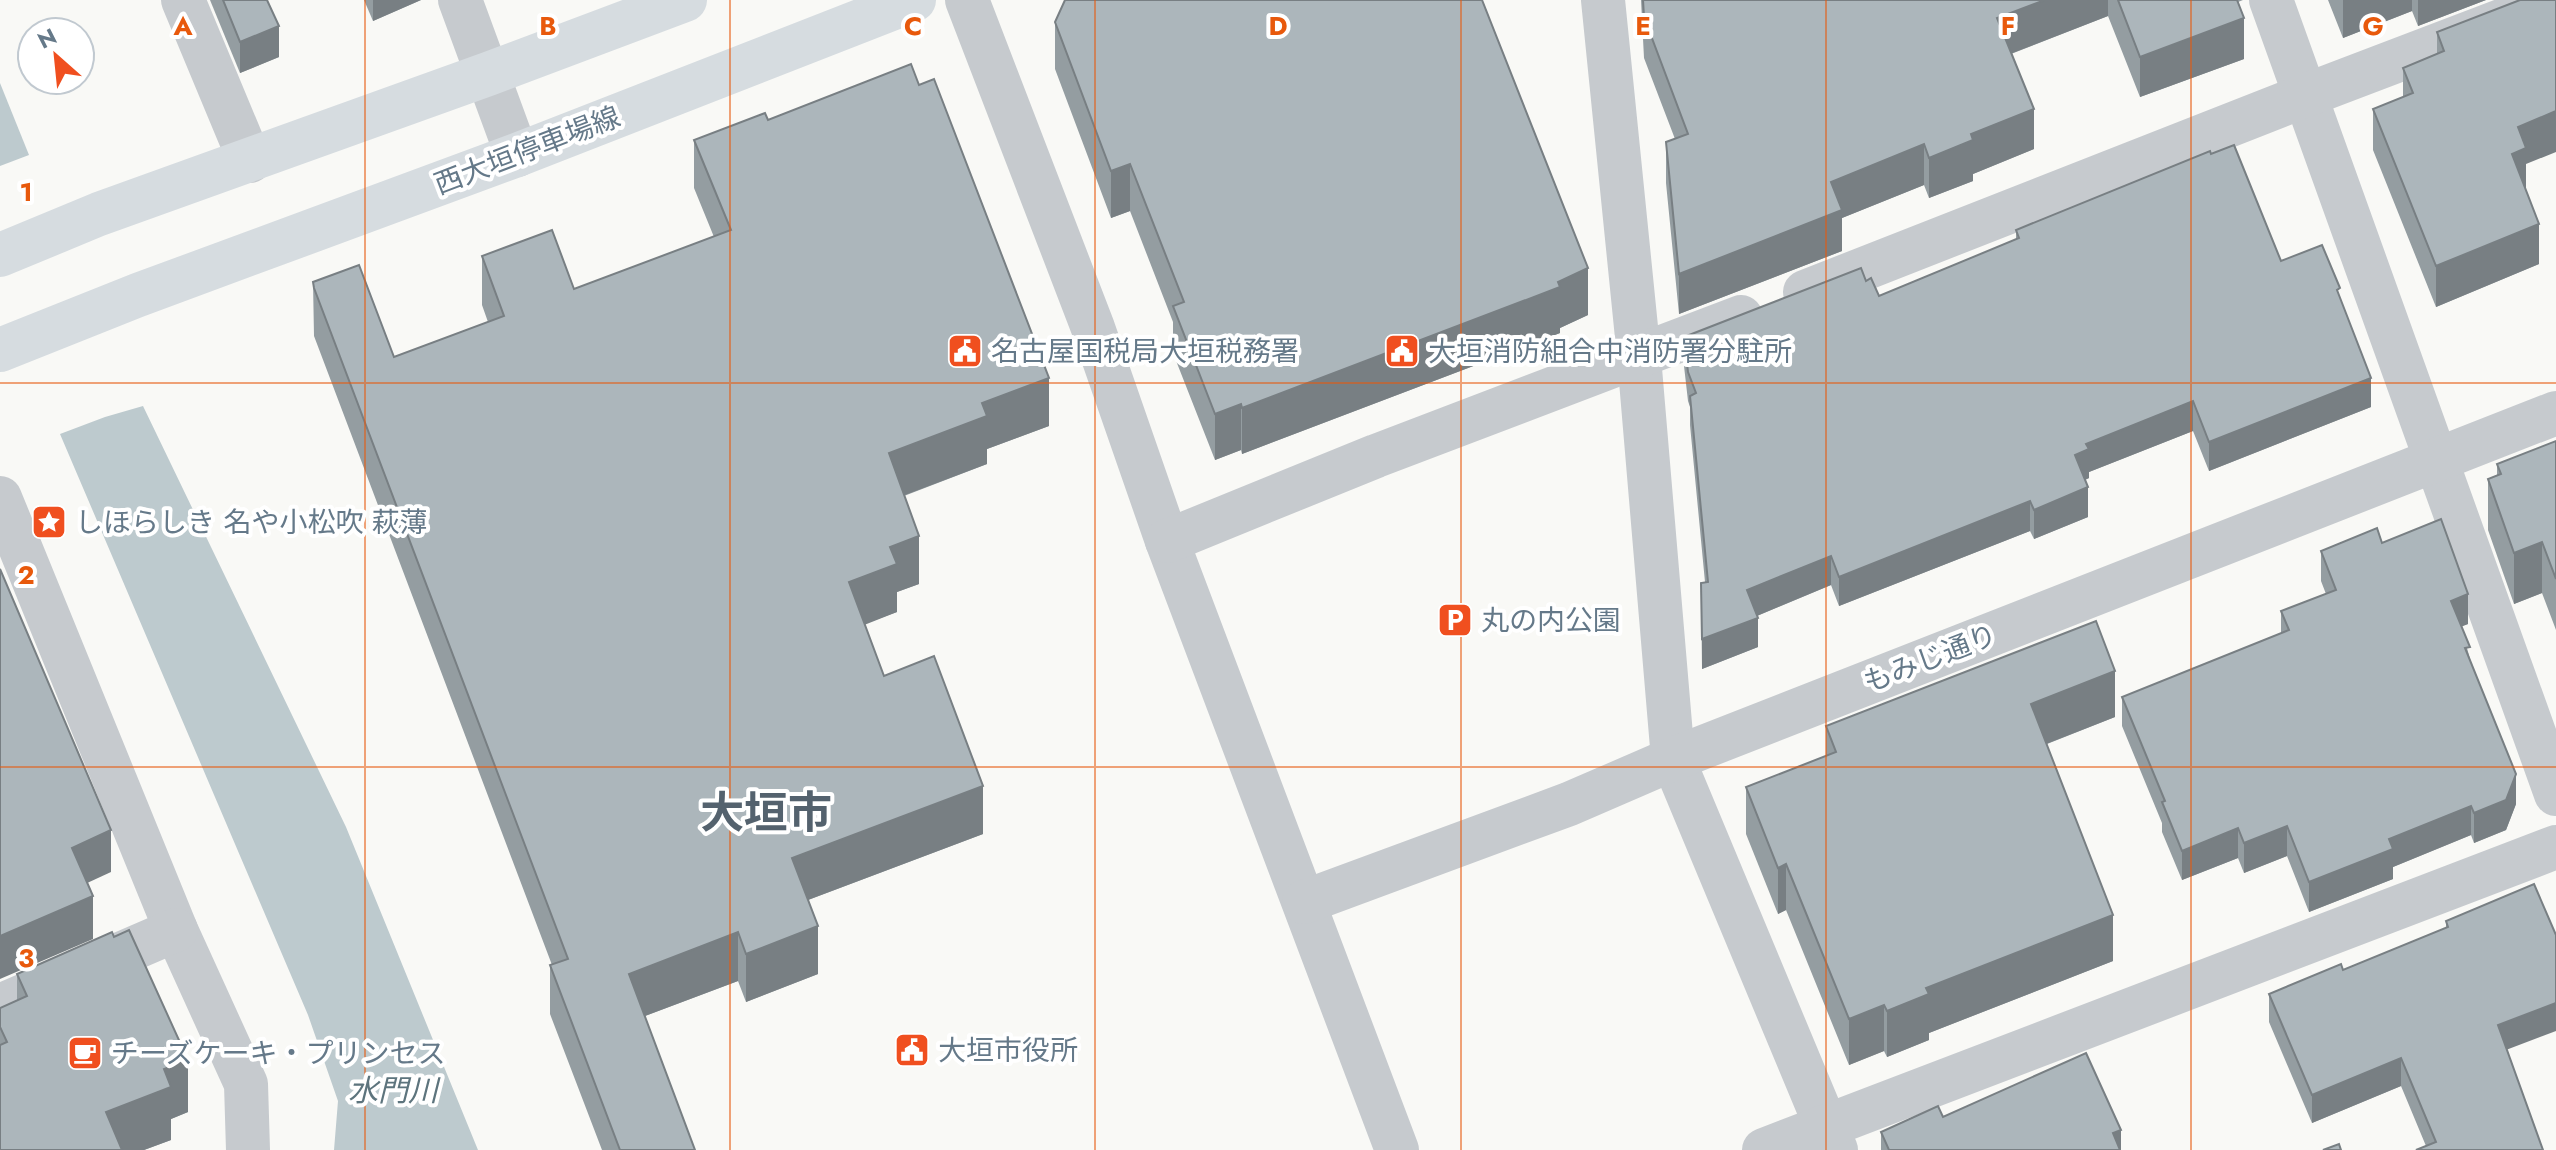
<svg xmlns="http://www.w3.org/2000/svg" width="2556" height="1150" viewBox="0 0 2556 1150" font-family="Jost,'Noto Sans JP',sans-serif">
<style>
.water{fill:#bdcace}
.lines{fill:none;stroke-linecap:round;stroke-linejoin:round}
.minor{stroke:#c6cace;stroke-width:44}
.major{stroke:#d6dce0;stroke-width:44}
.wall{fill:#949da1}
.shaded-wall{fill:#787f83}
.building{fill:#acb6bb;stroke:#787f83;stroke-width:2}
.grid{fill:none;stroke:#e8590c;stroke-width:2;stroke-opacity:0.55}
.labels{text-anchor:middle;stroke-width:8;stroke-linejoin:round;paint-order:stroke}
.street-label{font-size:28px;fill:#657989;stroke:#fff}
.poi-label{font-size:28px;fill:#657989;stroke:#fff;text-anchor:start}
.water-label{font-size:30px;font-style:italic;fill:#5d747d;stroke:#fff}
.town-label{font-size:44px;font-weight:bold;fill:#54626e;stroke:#fff}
.grid-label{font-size:26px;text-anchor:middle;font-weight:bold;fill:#e8590c;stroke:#fff;stroke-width:8;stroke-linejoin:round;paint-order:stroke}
</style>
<rect width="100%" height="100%" fill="#f9f9f6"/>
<g class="water">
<polygon points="0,83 29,155 0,166"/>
<polygon points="143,406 346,827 478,1150 334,1150 338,1101 308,1015 60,434 105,417"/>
</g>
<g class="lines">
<g class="minor">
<polyline points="183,0 250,161"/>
<polyline points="460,0 517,155"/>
<polyline points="967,0 1093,328 1167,541 1397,1150"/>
<polyline points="1603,0 1639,357 1673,759 1836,1150"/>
<polyline points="2271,0 2556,794"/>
<polyline points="1805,292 2304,96 2556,0"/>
<polyline points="0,498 176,930 246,1084 248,1150"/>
<polyline points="1167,541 1376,456 1741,317"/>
<polyline points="1304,902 1569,804 1673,759 2556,413"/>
<polyline points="0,1006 176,930"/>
<polyline points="1764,1150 2556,847"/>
</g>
<g class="major">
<polyline points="0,255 99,214 488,74 685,0"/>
<polyline points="0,350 138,295 517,155 914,0"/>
</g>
</g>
<g class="wall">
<polygon points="210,0 267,0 279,57 240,73"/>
<polygon points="364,0 421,0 373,21"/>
<polygon points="1641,0 2243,0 2238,2 2244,59 2140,97 2108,16 2011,54 2034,149 1973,174 1973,181 1929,198 1924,185 1842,218 1842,251 1679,314 1666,183 1666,142 1675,139 1644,58"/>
<polygon points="2328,0 2486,0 2418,26 2412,11 2343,38"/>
<polygon points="1055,22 1588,315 1560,328 1560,333 1242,454 1241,450 1215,460 1173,353 1173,322 1130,211 1111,218 1055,69"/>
<polygon points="2437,32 2526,164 2525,189 2539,264 2436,307 2373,150 2373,109 2403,97 2403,68 2437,54"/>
<polygon points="768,120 1049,426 987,449 987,464 904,496 919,584 897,592 897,612 864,624 884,676 983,834 808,900 818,974 746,1002 738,981 645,1016 695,1150 602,1150 550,1014 550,965 552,965 314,336 313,282 394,357 488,322 482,305 482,256 574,289 714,237 694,188 694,140"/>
<polygon points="2016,230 2281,261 2340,298 2371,407 2209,471 2193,431 2089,472 2089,478 2085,480 2088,517 2034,539 2030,531 1839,606 1831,585 1757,616 1758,647 1702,669 1701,583 1705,582 1690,425 1690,407 1688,401 1684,366 1684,337 1866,281 1879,296 2016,240"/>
<polygon points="2556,441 2556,630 2542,593 2514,604 2488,530 2488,479 2497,475 2497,464"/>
<polygon points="2382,543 2468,624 2461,626 2470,659 2516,804 2506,830 2474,843 2471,835 2393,867 2393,879 2309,912 2287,856 2244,873 2238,858 2182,880 2162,832 2162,823 2122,726 2122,697 2281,633 2281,611 2326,594 2321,581 2321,551"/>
<polygon points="2115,717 2047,744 2113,961 1929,1033 1929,1040 1887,1057 1884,1051 1849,1065 1786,910 1778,914 1746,834 1746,787 1826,756 1826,726"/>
<polygon points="2446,921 2507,1050 2543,1150 2426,1146 2401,1086 2312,1123 2269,1022 2269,994 2343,970 2446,928"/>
<polygon points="17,974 188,1112 171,1119 171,1140 144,1150 0,1150 0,1008 17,1000"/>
<polygon points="1943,1117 2121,1150 1881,1150 1881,1132"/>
</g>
<g class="shaded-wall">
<polygon points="373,0 421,0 373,21"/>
<polygon points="2045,0 2108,0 2108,16 1997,59 1997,18"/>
<polygon points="2343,0 2412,0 2412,11 2343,38"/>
<polygon points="2418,0 2486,0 2418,26"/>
<polygon points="2244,18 2244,59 2140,97 2140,57"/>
<polygon points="279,26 279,57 240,73 240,42"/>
<polygon points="2034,109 2034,149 1973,174 1973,181 1929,198 1929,158 1971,134"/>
<polygon points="2556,111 2556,152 2526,164 2526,189 2512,195 2512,154 2518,127"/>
<polygon points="1924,144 1924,185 1842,218 1842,251 1679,314 1679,274 1831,182"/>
<polygon points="1130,164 1130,211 1111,218 1111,171"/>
<polygon points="2539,224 2539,264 2436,307 2436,266"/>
<polygon points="1588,268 1588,315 1560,328 1560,333 1242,454 1242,408 1558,282"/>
<polygon points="1049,378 1049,426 987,449 987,464 889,501 889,453 982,403"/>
<polygon points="2371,378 2371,407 2209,471 2209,442"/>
<polygon points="2193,401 2193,431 2089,472 2089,478 2075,484 2075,455 2086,444"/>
<polygon points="1241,404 1241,450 1215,460 1215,414"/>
<polygon points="2088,487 2088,517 2034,539 2034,510"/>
<polygon points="2030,501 2030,531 1839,606 1839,577"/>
<polygon points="919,536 919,584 897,592 897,612 849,631 849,582 890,547"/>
<polygon points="2542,542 2542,593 2514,604 2514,553"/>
<polygon points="1831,556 1831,585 1747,620 1747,590"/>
<polygon points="2468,594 2468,624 2451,631 2451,601"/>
<polygon points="1758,618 1758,647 1702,669 1702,639"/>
<polygon points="2115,671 2115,717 2031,750 2031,704"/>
<polygon points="2516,774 2516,804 2506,830 2474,843 2474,813"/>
<polygon points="983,786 983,834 792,906 792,858"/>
<polygon points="2471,806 2471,835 2393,867 2393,879 2309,912 2309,882 2389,839"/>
<polygon points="2287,826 2287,856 2244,873 2244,843"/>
<polygon points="2238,828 2238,858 2182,880 2182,851"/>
<polygon points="111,830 111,872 72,890 72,848"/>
<polygon points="1786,864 1786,910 1778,914 1778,868"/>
<polygon points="93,896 93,939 0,979 0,936"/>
<polygon points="2113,915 2113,961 1929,1033 1929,1040 1887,1057 1887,1011 1926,988"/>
<polygon points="818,926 818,974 746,1002 746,954"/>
<polygon points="738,932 738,981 629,1022 629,974"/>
<polygon points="2556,1003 2556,1031 2498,1053 2498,1025"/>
<polygon points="1884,1005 1884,1051 1849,1065 1849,1019"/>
<polygon points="2401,1058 2401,1086 2312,1123 2312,1095"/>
<polygon points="188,1060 188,1112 171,1119 171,1140 144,1150 106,1150 106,1112 164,1069"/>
<polygon points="2121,1130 2121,1150 2113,1150 2113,1133"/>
</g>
<g class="building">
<polygon points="223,0 267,0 279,26 240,42"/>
<polygon points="1065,0 1482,0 1588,268 1558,282 1560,287 1242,408 1241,404 1215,414 1173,306 1184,302 1130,164 1111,171 1055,22"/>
<polygon points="1643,0 2045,0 1997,18 2034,109 1971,134 1973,140 1929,158 1924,144 1831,182 1842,210 1679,274 1666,142 1688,134 1644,17"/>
<polygon points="2118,0 2237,0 2244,18 2140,57"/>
<polygon points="2520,0 2556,0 2556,111 2518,127 2526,148 2512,154 2539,224 2436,266 2373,109 2413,93 2403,68 2444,51 2437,32"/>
<polygon points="911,64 919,85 934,79 1049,378 982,403 987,416 889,453 919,536 890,547 897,564 849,582 884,676 934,656 983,786 792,858 818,926 746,954 738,932 629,974 695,1150 620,1150 550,965 568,959 314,288 313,282 359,265 394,357 504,316 482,256 552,230 574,289 731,230 694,140 765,113 768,120"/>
<polygon points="2234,145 2281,261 2322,245 2340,288 2337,290 2371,378 2209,442 2193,401 2086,444 2089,449 2075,455 2088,487 2034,510 2030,501 1839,577 1831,556 1747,590 1758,618 1702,639 1701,583 1708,582 1690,396 1696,393 1688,372 1684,337 1861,268 1866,281 1871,278 1879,296 2019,238 2016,230 2210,151 2211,154"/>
<polygon points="2556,441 2556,579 2542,542 2514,553 2488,479 2501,474 2497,464"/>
<polygon points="2441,519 2468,594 2451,601 2470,647 2465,648 2516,774 2506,800 2474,813 2471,806 2389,839 2393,849 2309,882 2287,826 2244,843 2238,828 2182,851 2162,802 2165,801 2122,697 2289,630 2281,611 2336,590 2321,551 2377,528 2382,543"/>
<polygon points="0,569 111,830 72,848 93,896 0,936"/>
<polygon points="2096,621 2115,671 2031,704 2113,915 1926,988 1929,994 1887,1011 1884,1005 1849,1019 1786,864 1778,868 1746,787 1836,752 1826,726"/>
<polygon points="2534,884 2556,935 2556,1003 2498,1025 2543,1150 2416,1150 2436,1142 2401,1058 2312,1095 2269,994 2341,964 2343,970 2448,927 2446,921"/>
<polygon points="129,930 188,1060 164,1069 171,1087 106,1112 122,1150 0,1150 0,1045 7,1042 0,1027 0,1008 27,996 17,974 112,932 114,937"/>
<polygon points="2086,1053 2121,1130 2113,1133 2120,1150 1889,1150 1881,1132 1938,1106 1943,1117"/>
<polygon points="2339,1144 2341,1150 2323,1150"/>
</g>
<path class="grid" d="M 365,0 L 365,1150M 730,0 L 730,1150M 1095,0 L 1095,1150M 1461,0 L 1461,1150M 1826,0 L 1826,1150M 2191,0 L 2191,1150M 0,383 L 2556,383M 0,767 L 2556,767"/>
<defs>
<g id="civic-square" transform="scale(1.8)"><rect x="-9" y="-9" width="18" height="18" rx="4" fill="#f04f1f" stroke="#fff"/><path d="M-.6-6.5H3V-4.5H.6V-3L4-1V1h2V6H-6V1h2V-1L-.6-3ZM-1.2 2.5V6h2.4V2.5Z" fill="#fff"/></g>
<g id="sight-square" transform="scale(1.8)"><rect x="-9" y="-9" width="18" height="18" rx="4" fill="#f04f1f" stroke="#fff"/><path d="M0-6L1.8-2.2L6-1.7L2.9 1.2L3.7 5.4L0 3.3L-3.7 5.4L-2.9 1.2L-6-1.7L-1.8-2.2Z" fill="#fff"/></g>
<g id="parking-square" transform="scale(1.8)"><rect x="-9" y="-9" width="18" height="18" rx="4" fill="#f04f1f" stroke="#fff"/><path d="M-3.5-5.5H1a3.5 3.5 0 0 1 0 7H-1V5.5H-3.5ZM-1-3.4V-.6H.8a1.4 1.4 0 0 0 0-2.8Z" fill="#fff"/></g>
<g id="cafe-square" transform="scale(1.8)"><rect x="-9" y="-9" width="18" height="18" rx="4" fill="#f04f1f" stroke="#fff"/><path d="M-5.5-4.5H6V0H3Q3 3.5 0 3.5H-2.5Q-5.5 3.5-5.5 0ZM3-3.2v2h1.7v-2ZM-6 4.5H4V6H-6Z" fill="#fff"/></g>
</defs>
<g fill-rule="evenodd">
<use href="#civic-square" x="965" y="351"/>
<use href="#civic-square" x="1402" y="351"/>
<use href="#sight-square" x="49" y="522"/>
<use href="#parking-square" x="1455" y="620"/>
<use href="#civic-square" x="912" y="1050"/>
<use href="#cafe-square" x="85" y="1053"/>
</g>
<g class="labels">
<g class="street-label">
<text transform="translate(527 150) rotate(-21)" y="10">西大垣停車場線</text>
<text transform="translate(1930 658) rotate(-21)" y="10">もみじ通り</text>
</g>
<g class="poi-label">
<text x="991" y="361">名古屋国税局大垣税務署</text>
<text x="1428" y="361">大垣消防組合中消防署分駐所</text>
<text x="75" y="532">しほらしき 名や小松吹 萩薄</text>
<text x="1481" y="630">丸の内公園</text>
<text x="938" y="1060">大垣市役所</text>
<text x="111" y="1063">チーズケーキ・プリンセス</text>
</g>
<g class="water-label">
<text x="393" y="1101">水門川</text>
</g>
<g class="town-label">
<text x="766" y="828">大垣市</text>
</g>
</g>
<g class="grid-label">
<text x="183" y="35">A</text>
<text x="548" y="35">B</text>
<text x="913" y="35">C</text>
<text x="1278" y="35">D</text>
<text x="1643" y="35">E</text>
<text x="2008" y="35">F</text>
<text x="2373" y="35">G</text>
<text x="26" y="201">1</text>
<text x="26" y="584">2</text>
<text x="26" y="967">3</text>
</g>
<g transform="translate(56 56) rotate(333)"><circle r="38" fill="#ffffff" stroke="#c1c9d0" stroke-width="2"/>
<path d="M0-6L14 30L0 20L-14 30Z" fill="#f04f1f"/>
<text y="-12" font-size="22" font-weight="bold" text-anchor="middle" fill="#657989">N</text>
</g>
</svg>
